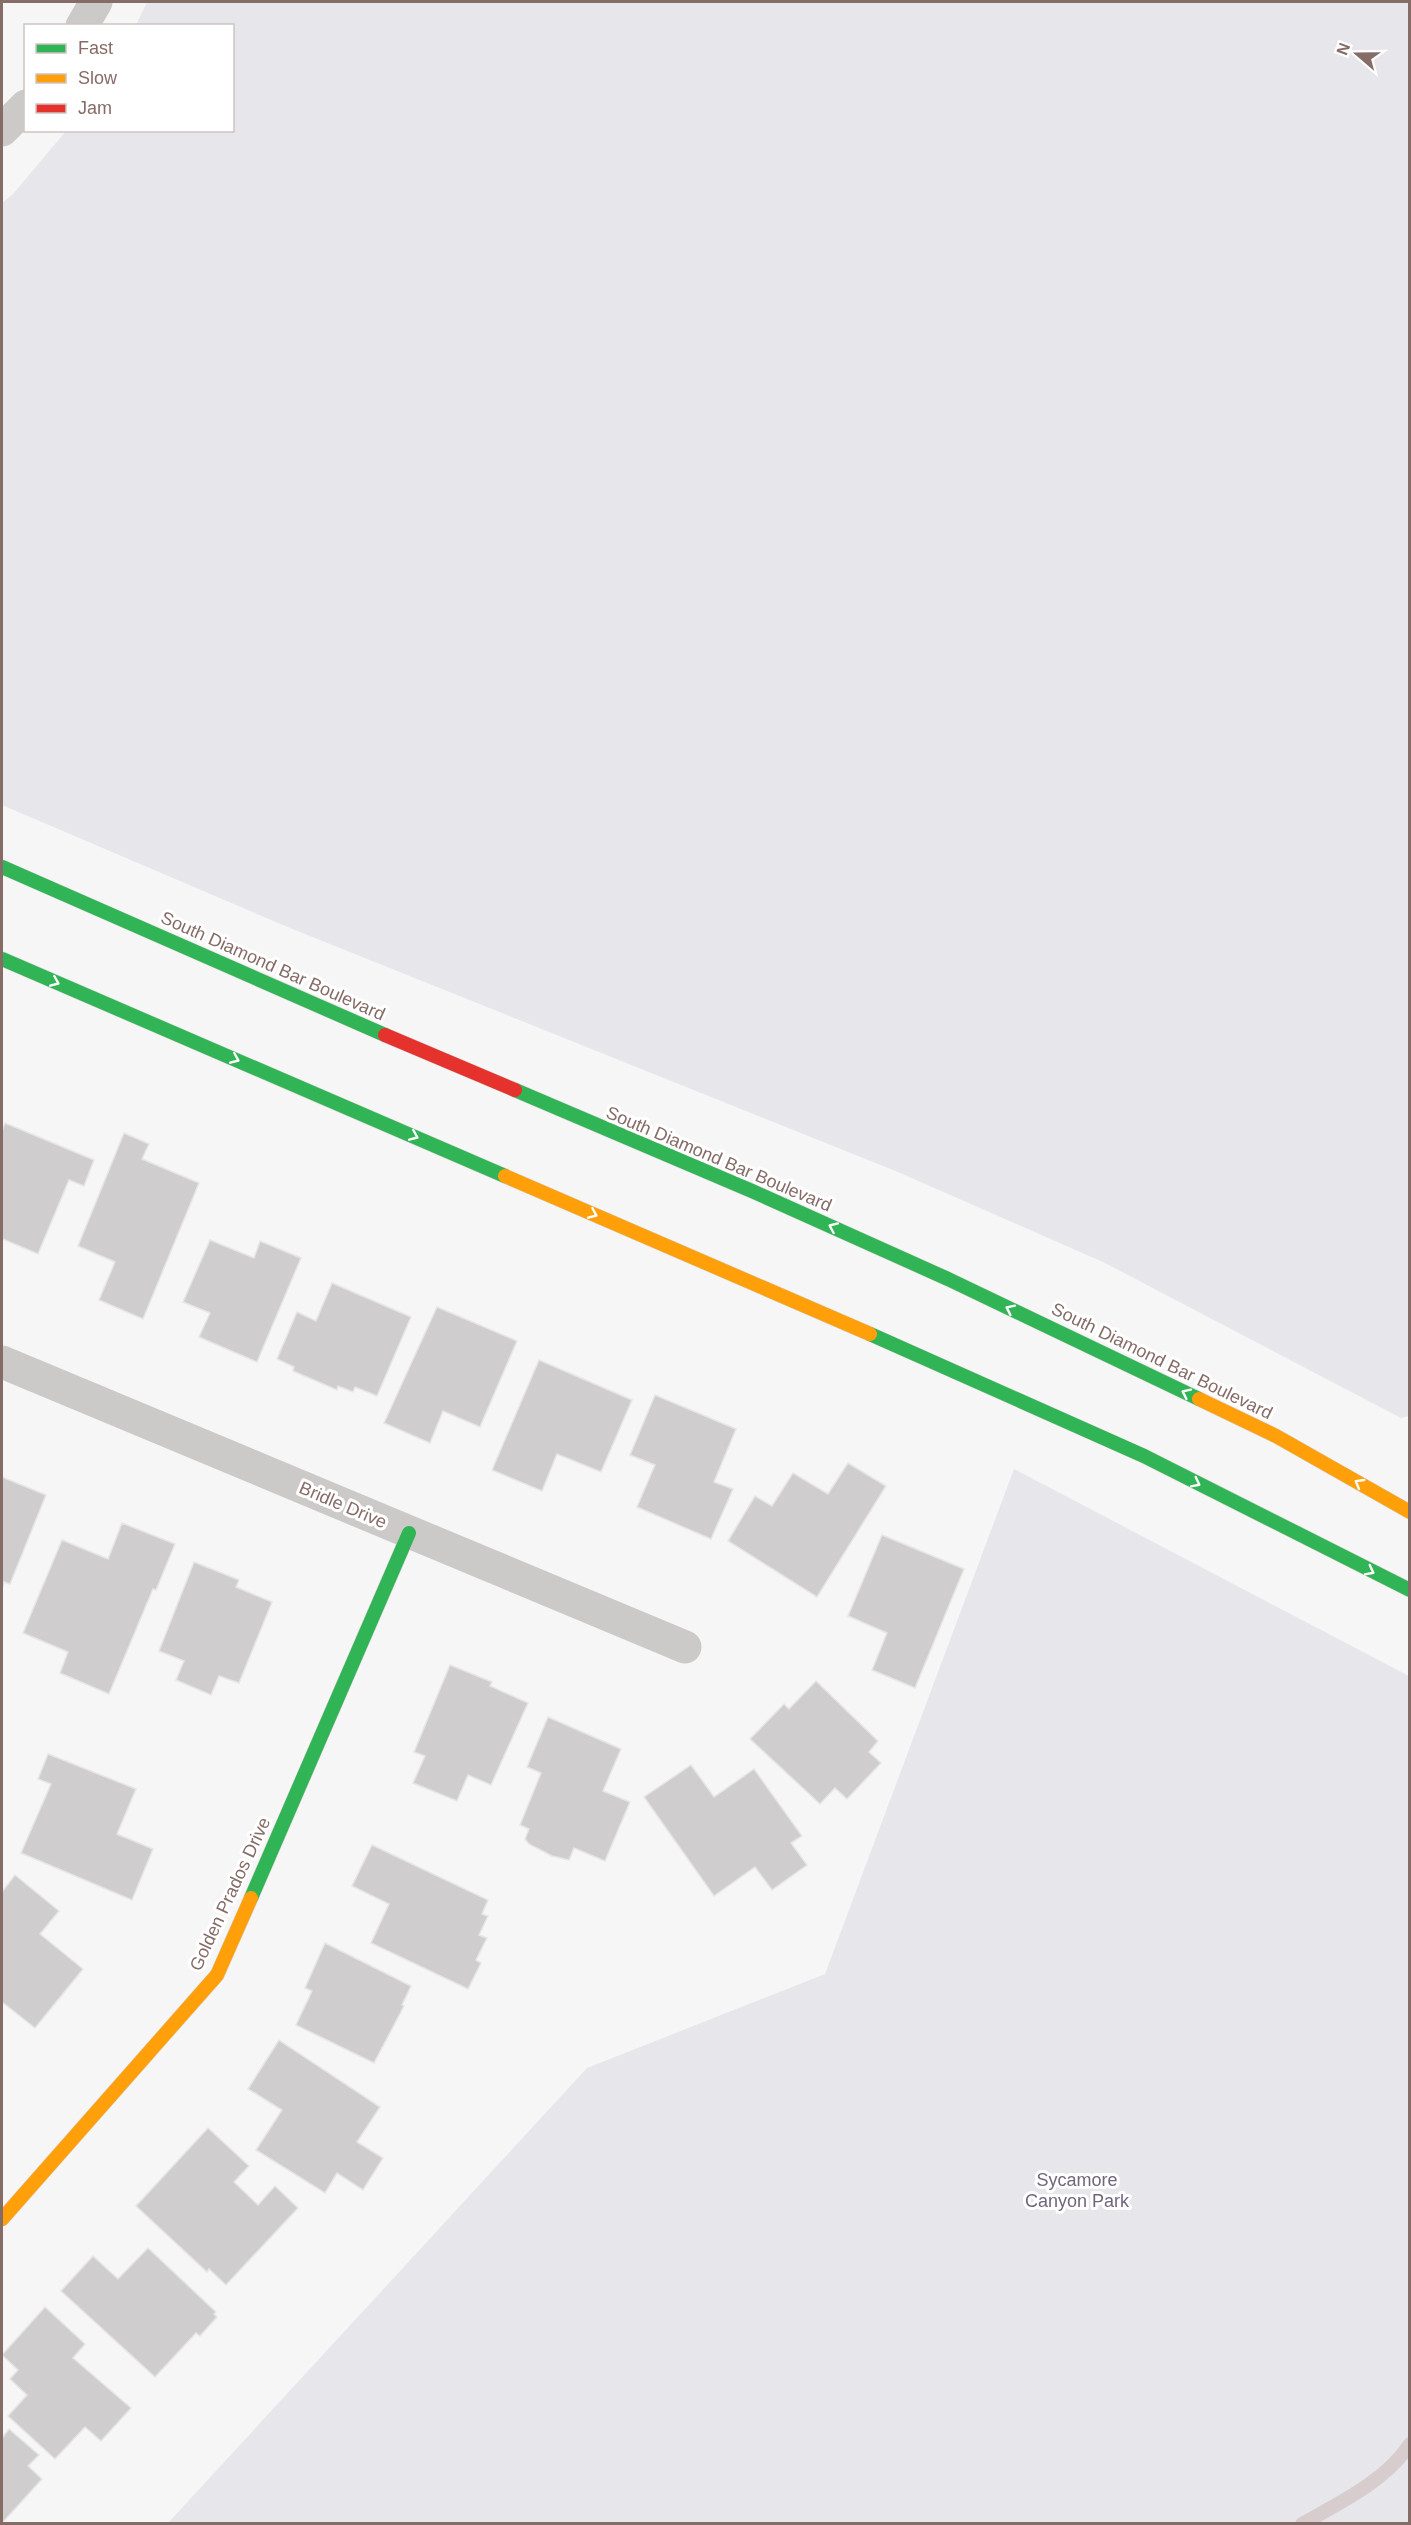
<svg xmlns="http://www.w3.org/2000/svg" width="1411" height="2525" viewBox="0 0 1411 2525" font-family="Arial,sans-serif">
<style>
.green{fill:#e7e6eb}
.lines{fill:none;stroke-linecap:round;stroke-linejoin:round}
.stream{stroke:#d8cdce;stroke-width:14}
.building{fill:#d0cdce;stroke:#e6e6e6;stroke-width:1.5}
.fast-casing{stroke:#d5d3d3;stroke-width:15}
.slow-casing{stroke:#d5d3d3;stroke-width:15}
.jam-casing{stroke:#d5d3d3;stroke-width:15}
.street{stroke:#cccac9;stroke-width:33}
.fast{stroke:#30b455;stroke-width:14}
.slow{stroke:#ff9f0a;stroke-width:14}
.jam{stroke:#e5322d;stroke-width:14}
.oneway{stroke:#fff}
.labels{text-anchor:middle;stroke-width:6;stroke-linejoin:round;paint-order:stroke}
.street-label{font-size:18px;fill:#856c67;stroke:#fff}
.park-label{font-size:18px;fill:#72667c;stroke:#fff}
</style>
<rect width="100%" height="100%" fill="#f6f6f7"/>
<g class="green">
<polygon points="147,2 1409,2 1409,1416 1401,1418 1105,1263 898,1172 290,928 2,805 2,203 13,194 66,131 232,130 232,26 136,25"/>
<polygon points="1014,1469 1409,1676 1409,2523 168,2523 587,2068 825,1974"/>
</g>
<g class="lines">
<path class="stream" d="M 1302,2524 C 1339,2503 1386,2481 1410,2444"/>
</g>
<g class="building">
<polygon points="5,1123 94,1160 84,1186 69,1180 38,1254 3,1239 2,1243 2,1131"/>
<polygon points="124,1133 149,1144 142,1159 199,1183 143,1319 99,1300 115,1262 78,1246"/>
<polygon points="210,1240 254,1258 260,1241 301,1258 257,1362 199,1337 210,1313 183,1302"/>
<polygon points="332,1283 411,1317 377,1396 355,1387 353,1392 338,1386 337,1390 293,1371 294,1367 277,1359 297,1312 316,1321"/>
<polygon points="437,1307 517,1341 480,1427 443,1411 430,1443 384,1423"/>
<polygon points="539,1360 632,1400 601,1472 557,1454 542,1491 492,1470"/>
<polygon points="655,1395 736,1429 714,1482 733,1489 711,1539 637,1507 655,1465 630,1455"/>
<polygon points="848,1463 886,1486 817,1597 728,1541 755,1496 772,1506 793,1473 828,1494"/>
<polygon points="2,1477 46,1495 10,1584 4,1582 2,1589"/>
<polygon points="122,1523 175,1544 156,1590 153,1589 109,1694 60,1673 68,1652 23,1633 62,1540 108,1559"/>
<polygon points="882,1535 964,1569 915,1688 872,1670 887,1633 848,1616"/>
<polygon points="194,1562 239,1580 236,1587 272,1602 239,1683 219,1676 211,1695 176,1680 184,1661 159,1651"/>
<polygon points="450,1665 492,1682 490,1686 528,1703 491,1785 468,1775 457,1801 413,1783 425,1756 414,1752"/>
<polygon points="816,1681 878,1741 869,1752 881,1763 847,1799 835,1788 820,1804 750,1739 784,1704 789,1709"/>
<polygon points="548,1717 621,1749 603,1791 630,1802 605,1861 574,1848 569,1860 552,1856 529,1844 525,1839 529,1829 520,1825 541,1773 527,1767"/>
<polygon points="48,1754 136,1789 117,1834 153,1849 132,1900 21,1853 51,1784 38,1779"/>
<polygon points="691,1765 714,1797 754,1769 802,1836 791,1843 807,1865 772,1890 755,1867 714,1896 644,1797"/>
<polygon points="372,1845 488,1900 482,1914 488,1916 479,1935 487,1938 476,1960 481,1963 468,1989 371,1943 389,1904 352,1886"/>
<polygon points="15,1875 59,1911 40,1934 83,1969 35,2028 2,2002 2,1892"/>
<polygon points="325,1943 411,1986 402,2005 404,2006 374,2063 296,2025 312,1991 305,1988"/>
<polygon points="279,2040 380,2107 357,2142 383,2158 363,2190 337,2173 325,2193 256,2150 282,2110 248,2089"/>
<polygon points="208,2128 249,2166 234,2182 258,2205 275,2186 298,2208 226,2285 209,2269 207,2272 136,2206"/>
<polygon points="148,2248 216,2312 214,2314 217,2317 200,2336 196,2333 155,2377 61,2291 93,2256 118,2279"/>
<polygon points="45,2307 85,2344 73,2358 131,2408 101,2441 85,2427 55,2459 8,2416 27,2395 10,2379 18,2370 2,2355"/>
<polygon points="9,2429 39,2455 28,2466 42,2479 3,2522 2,2520 2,2438"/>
</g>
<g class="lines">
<g class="fast-casing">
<g id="fast">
<polyline points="2,867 385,1035"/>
<polyline points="2,959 505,1176"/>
<polyline points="515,1090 752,1191 948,1279 1199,1399"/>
<polyline points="870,1334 1144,1456 1410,1590"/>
<polyline points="251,1898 409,1533"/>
</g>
</g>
<g class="slow-casing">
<g id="slow">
<polyline points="505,1176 870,1334"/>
<polyline points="1199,1399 1276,1436 1410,1512"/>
<polyline points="2,2219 217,1975 251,1898"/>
</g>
</g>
<g class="jam-casing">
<polyline id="jam" points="385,1035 515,1090"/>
</g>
<g class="street">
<polyline points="82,26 96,2"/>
<polyline points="2,130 26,106"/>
<polyline points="2,1362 685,1647"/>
</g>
<use href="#fast" class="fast"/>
<use href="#slow" class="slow"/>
<use href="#jam" class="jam"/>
</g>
<defs><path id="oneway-chevron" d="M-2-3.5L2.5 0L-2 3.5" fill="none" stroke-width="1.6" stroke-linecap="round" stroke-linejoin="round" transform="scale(1.5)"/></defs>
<g class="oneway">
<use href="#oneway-chevron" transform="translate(55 982) rotate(23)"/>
<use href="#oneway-chevron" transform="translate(235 1059) rotate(23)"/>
<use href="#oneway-chevron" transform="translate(414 1136) rotate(23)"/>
<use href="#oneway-chevron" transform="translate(593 1214) rotate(23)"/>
<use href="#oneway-chevron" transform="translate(833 1227) rotate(-156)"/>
<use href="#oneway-chevron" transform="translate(1010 1309) rotate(-154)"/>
<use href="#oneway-chevron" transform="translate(1186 1393) rotate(-154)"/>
<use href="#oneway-chevron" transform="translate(1196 1483) rotate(27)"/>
<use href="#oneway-chevron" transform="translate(1359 1483) rotate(-150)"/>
<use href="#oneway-chevron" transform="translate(1370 1571) rotate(27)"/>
</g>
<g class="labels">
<g class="street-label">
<text transform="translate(273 966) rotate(24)" y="6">South Diamond Bar Boulevard</text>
<text transform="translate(719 1159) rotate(23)" y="6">South Diamond Bar Boulevard</text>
<text transform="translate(1162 1361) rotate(26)" y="6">South Diamond Bar Boulevard</text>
<text transform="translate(343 1505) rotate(23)" y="6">Bridle Drive</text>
<text transform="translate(230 1894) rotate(-65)" y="6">Golden Prados Drive</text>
</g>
<g class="park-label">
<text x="1077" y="2186">Sycamore<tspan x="1077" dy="21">Canyon Park</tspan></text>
</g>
</g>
<rect width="1411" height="2525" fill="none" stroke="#856c67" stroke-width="6"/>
<rect x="24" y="24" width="210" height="108" fill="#ffffff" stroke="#cec4c2" stroke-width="1.5"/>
<rect x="36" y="44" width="30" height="9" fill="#30b455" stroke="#cec4c2" stroke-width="1.5"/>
<text x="78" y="54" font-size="18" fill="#856c67">Fast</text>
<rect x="36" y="74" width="30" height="9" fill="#ff9f0a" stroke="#cec4c2" stroke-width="1.5"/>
<text x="78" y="84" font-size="18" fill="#856c67">Slow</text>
<rect x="36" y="104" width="30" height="9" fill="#e5322d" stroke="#cec4c2" stroke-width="1.5"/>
<text x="78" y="114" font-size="18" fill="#856c67">Jam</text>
<g transform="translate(1357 54) rotate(290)" stroke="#ffffff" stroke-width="4.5" paint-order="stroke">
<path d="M0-4.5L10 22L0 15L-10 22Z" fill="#856c67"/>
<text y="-9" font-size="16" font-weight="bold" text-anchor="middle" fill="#856c67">N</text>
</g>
</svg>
